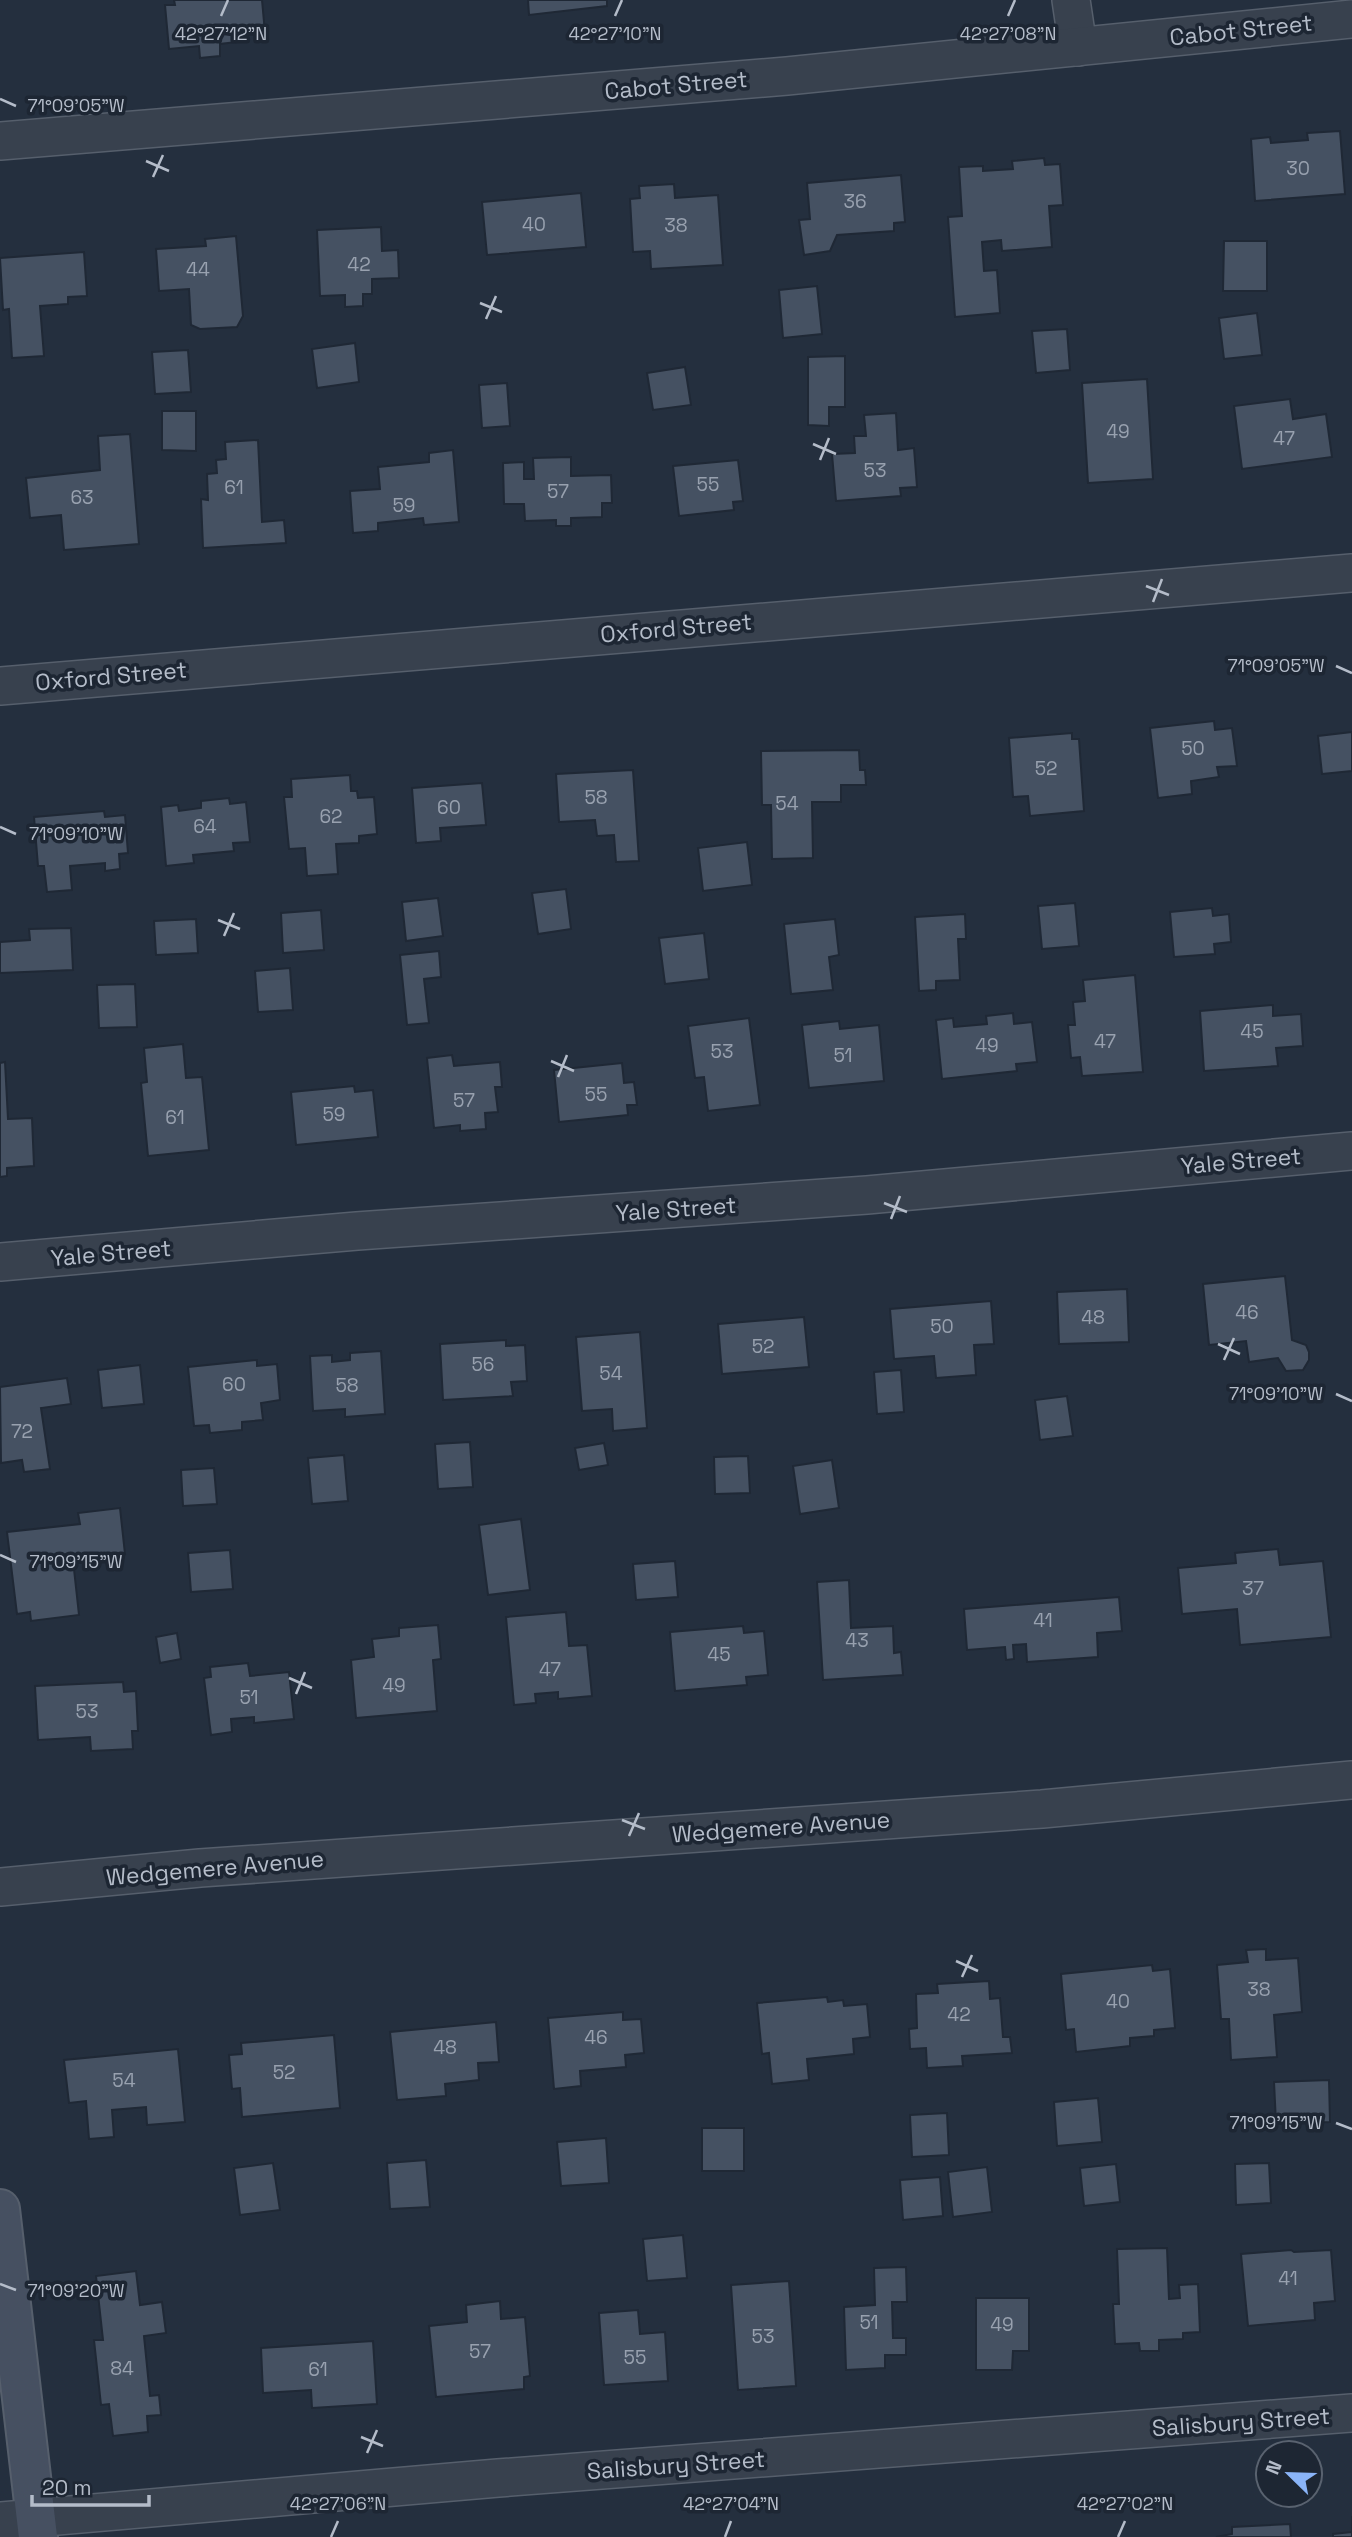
<svg xmlns="http://www.w3.org/2000/svg" width="1352" height="2537" viewBox="0 0 1352 2537" font-family="'Space Grotesk',sans-serif">
<style>
.building{fill:#455162;stroke:#1f2835;stroke-width:2}
.lines{fill:none;stroke-linecap:round;stroke-linejoin:round}
.street-casing{stroke:#565f6c;stroke-width:40}
.secondary-casing{stroke:#565f6c;stroke-width:42}
.street{stroke:#38414e;stroke-width:37}
.secondary{stroke:#465061;stroke-width:38}
.ticks{fill:none;stroke:#b4bcc9;stroke-width:2.5}
.labels{text-anchor:middle;stroke-width:7;stroke-linejoin:round;paint-order:stroke}
.number-label{font-size:19px;fill:#98a1af}
.street-label{font-size:23px;fill:#b4bcc9;stroke:#1d2633}
.ticks-label{font-size:18px;text-anchor:middle;fill:#b4bcc9;stroke:#1d2633;stroke-width:7;stroke-linejoin:round;paint-order:stroke}
</style>
<rect width="100%" height="100%" fill="#242f3e"/>
<g class="building">
<polygon points="174,0 262,0 265,33 245,35 246,41 220,44 220,56 200,58 199,46 169,49 165,5 175,5"/>
<polygon points="528,0 607,0 607,6 529,15"/>
<polygon points="1340,131 1345,194 1255,201 1251,139 1270,137 1271,143 1308,140 1307,133"/>
<polygon points="1044,158 1045,165 1060,164 1063,205 1049,206 1052,247 1002,251 1001,240 982,242 984,271 997,270 1000,313 955,317 948,217 962,216 959,167 983,166 983,171 1013,169 1012,161"/>
<polygon points="901,175 905,222 894,223 894,231 837,235 830,251 804,255 799,220 810,219 807,183"/>
<polygon points="674,184 675,198 718,195 723,265 651,269 650,251 633,252 630,199 640,198 639,186"/>
<polygon points="581,193 586,247 487,255 482,202"/>
<polygon points="381,227 382,251 398,250 399,278 372,279 372,294 363,294 363,306 345,307 345,295 320,296 317,230"/>
<polygon points="236,236 243,316 237,327 200,329 191,325 189,289 159,291 156,249 206,246 205,239"/>
<polygon points="1224,241 1267,241 1267,291 1223,291"/>
<polygon points="84,252 87,296 68,297 68,304 40,306 44,356 12,358 9,309 3,310 0,258"/>
<polygon points="817,286 822,334 783,338 779,290"/>
<polygon points="1257,313 1262,355 1224,359 1219,318"/>
<polygon points="1067,329 1070,370 1036,373 1032,331"/>
<polygon points="355,343 359,382 317,388 312,349"/>
<polygon points="188,350 191,392 155,394 152,352"/>
<polygon points="845,356 845,407 829,407 829,426 808,425 808,357"/>
<polygon points="685,367 691,405 653,410 647,373"/>
<polygon points="1147,379 1153,479 1088,483 1082,383"/>
<polygon points="507,383 510,426 482,428 479,385"/>
<polygon points="1290,399 1293,419 1326,414 1332,457 1242,469 1234,406"/>
<polygon points="162,411 196,411 196,451 162,450"/>
<polygon points="896,413 898,450 914,448 917,487 900,488 901,496 836,501 832,454 855,453 854,436 866,436 864,415"/>
<polygon points="130,434 139,544 64,550 61,515 30,518 26,478 100,470 98,436"/>
<polygon points="258,440 262,522 284,520 286,543 203,548 201,499 208,500 207,474 217,473 216,460 226,459 225,442"/>
<polygon points="453,450 459,522 424,525 423,518 378,523 378,531 353,533 350,491 380,489 378,467 429,462 429,453"/>
<polygon points="571,457 571,476 611,475 612,503 602,503 602,517 571,518 571,526 556,526 556,520 525,521 524,504 504,504 503,463 524,462 524,479 534,479 533,458"/>
<polygon points="738,460 743,501 733,502 734,510 679,516 673,466"/>
<polygon points="1214,721 1215,730 1232,728 1237,766 1217,767 1219,777 1191,781 1192,794 1158,798 1150,728"/>
<polygon points="1352,732 1352,771 1322,774 1318,736"/>
<polygon points="1072,733 1072,739 1079,739 1084,811 1030,816 1028,796 1013,797 1009,738"/>
<polygon points="859,750 860,770 865,770 866,785 841,785 841,802 812,802 813,858 772,859 771,805 762,805 761,751"/>
<polygon points="633,770 639,861 616,862 614,835 597,836 595,820 559,822 556,774"/>
<polygon points="350,775 351,791 357,791 358,798 374,797 377,834 359,836 359,843 336,844 338,874 307,876 305,848 289,849 284,797 292,797 291,779"/>
<polygon points="482,783 486,825 440,828 441,841 416,843 412,788"/>
<polygon points="229,798 230,804 246,802 250,842 233,843 234,851 193,855 194,863 166,866 161,807 178,805 179,811 201,808 201,801"/>
<polygon points="104,811 105,817 125,815 128,853 119,854 120,869 105,871 105,863 70,866 72,890 47,892 44,866 38,866 34,817"/>
<polygon points="747,842 752,885 703,891 698,848"/>
<polygon points="566,889 571,929 538,934 532,893"/>
<polygon points="438,898 443,936 406,941 402,902"/>
<polygon points="1075,903 1079,946 1042,949 1038,906"/>
<polygon points="1212,908 1213,916 1229,914 1231,942 1214,944 1215,954 1174,957 1170,912"/>
<polygon points="321,910 324,950 283,953 281,913"/>
<polygon points="965,914 966,939 958,939 960,980 936,981 936,990 919,991 915,917"/>
<polygon points="196,919 198,953 156,955 154,921"/>
<polygon points="835,919 839,955 829,957 833,990 791,994 784,924"/>
<polygon points="71,928 73,970 0,973 0,942 30,940 29,929"/>
<polygon points="704,933 709,979 665,984 659,938"/>
<polygon points="439,951 441,977 424,979 429,1023 407,1025 400,955"/>
<polygon points="290,968 293,1010 258,1012 255,971"/>
<polygon points="1135,975 1143,1072 1082,1076 1080,1057 1071,1058 1068,1025 1075,1025 1073,1002 1085,1001 1083,980"/>
<polygon points="135,984 137,1027 99,1028 97,985"/>
<polygon points="1273,1005 1273,1016 1301,1014 1303,1046 1276,1048 1278,1066 1204,1071 1200,1011"/>
<polygon points="1013,1013 1014,1024 1032,1022 1037,1062 1016,1064 1017,1071 942,1079 936,1020 953,1018 954,1027 987,1024 986,1016"/>
<polygon points="749,1018 760,1105 708,1111 704,1077 695,1078 688,1026"/>
<polygon points="839,1021 840,1029 879,1025 884,1081 809,1088 802,1025"/>
<polygon points="183,1044 186,1078 202,1077 209,1150 148,1156 141,1083 147,1082 144,1048"/>
<polygon points="452,1055 454,1066 500,1062 502,1087 495,1087 498,1112 485,1113 486,1129 460,1131 460,1125 434,1128 427,1058"/>
<polygon points="5,1062 8,1119 32,1118 34,1166 7,1168 7,1176 0,1177 0,1063"/>
<polygon points="622,1063 624,1083 634,1082 637,1105 627,1105 628,1115 559,1122 554,1070"/>
<polygon points="354,1086 355,1092 373,1090 378,1137 296,1145 291,1092"/>
<polygon points="1285,1276 1292,1340 1306,1345 1309,1352 1309,1360 1303,1370 1286,1371 1278,1358 1249,1362 1246,1341 1209,1345 1203,1284"/>
<polygon points="1127,1289 1129,1342 1059,1344 1057,1292"/>
<polygon points="991,1301 994,1344 974,1345 976,1375 936,1378 934,1356 894,1359 890,1309"/>
<polygon points="804,1317 809,1367 722,1374 718,1324"/>
<polygon points="640,1332 647,1428 613,1431 612,1409 582,1411 576,1337"/>
<polygon points="506,1340 506,1346 525,1345 527,1381 511,1382 513,1396 443,1400 440,1344"/>
<polygon points="381,1351 385,1414 345,1417 345,1409 313,1411 310,1356 332,1355 332,1362 350,1360 350,1353"/>
<polygon points="257,1360 257,1366 277,1364 280,1400 261,1403 263,1420 242,1422 242,1430 210,1433 209,1425 194,1426 188,1367"/>
<polygon points="140,1365 144,1404 102,1408 98,1370"/>
<polygon points="901,1370 904,1412 877,1414 874,1372"/>
<polygon points="67,1378 71,1404 41,1408 50,1469 24,1472 22,1460 1,1463 0,1387"/>
<polygon points="1067,1396 1073,1436 1040,1440 1035,1400"/>
<polygon points="470,1442 473,1487 438,1489 435,1444"/>
<polygon points="604,1443 608,1465 579,1470 575,1448"/>
<polygon points="344,1455 348,1501 312,1504 308,1458"/>
<polygon points="748,1456 750,1493 715,1494 714,1457"/>
<polygon points="832,1460 839,1508 800,1514 793,1466"/>
<polygon points="214,1468 217,1504 183,1506 181,1470"/>
<polygon points="120,1508 125,1554 73,1560 79,1615 31,1621 30,1612 17,1614 7,1532 80,1524 78,1513"/>
<polygon points="521,1519 530,1590 488,1595 479,1525"/>
<polygon points="1278,1549 1280,1565 1323,1561 1331,1637 1240,1645 1237,1609 1182,1614 1178,1568 1236,1563 1235,1553"/>
<polygon points="230,1550 233,1589 191,1592 188,1553"/>
<polygon points="675,1561 678,1597 636,1600 633,1564"/>
<polygon points="849,1580 851,1628 893,1626 894,1653 901,1652 903,1675 823,1680 817,1582"/>
<polygon points="1119,1597 1122,1631 1097,1633 1098,1657 1027,1662 1026,1644 1013,1645 1014,1659 1006,1660 1005,1647 967,1650 964,1609"/>
<polygon points="566,1612 569,1646 587,1645 592,1696 558,1699 558,1692 535,1694 536,1703 514,1705 506,1617"/>
<polygon points="438,1625 441,1659 433,1660 437,1711 356,1718 351,1660 374,1657 372,1639 399,1636 399,1628"/>
<polygon points="743,1626 744,1633 764,1631 768,1675 746,1677 747,1685 675,1691 670,1632"/>
<polygon points="177,1633 181,1659 160,1663 156,1637"/>
<polygon points="248,1663 250,1676 289,1672 294,1719 254,1723 254,1717 231,1719 232,1732 211,1735 204,1678 211,1677 210,1667"/>
<polygon points="123,1682 124,1692 136,1691 138,1731 132,1731 133,1749 91,1751 90,1737 38,1740 35,1686"/>
<polygon points="1266,1949 1266,1960 1298,1958 1302,2012 1274,2015 1277,2057 1231,2060 1229,2019 1221,2019 1217,1965 1248,1962 1246,1950"/>
<polygon points="1152,1965 1153,1971 1170,1969 1175,2028 1154,2030 1154,2036 1130,2038 1130,2046 1076,2052 1074,2029 1066,2030 1061,1974"/>
<polygon points="989,1981 990,1999 1000,1998 1003,2037 1010,2037 1012,2053 962,2056 963,2066 927,2068 926,2048 910,2049 909,2029 917,2028 916,1994 938,1993 937,1984"/>
<polygon points="827,1997 828,2002 843,2000 844,2006 867,2004 870,2037 853,2039 854,2054 807,2059 809,2080 772,2084 769,2053 762,2054 757,2003"/>
<polygon points="623,2012 623,2020 641,2019 644,2053 625,2055 626,2067 580,2071 581,2086 554,2089 548,2018"/>
<polygon points="496,2022 499,2062 478,2063 479,2080 445,2084 446,2096 397,2100 390,2032"/>
<polygon points="334,2035 340,2108 242,2117 240,2088 232,2089 229,2055 242,2054 241,2043"/>
<polygon points="178,2049 185,2122 147,2125 146,2107 112,2110 114,2137 89,2139 86,2101 69,2103 64,2060"/>
<polygon points="1329,2080 1330,2122 1276,2123 1274,2082"/>
<polygon points="1098,2098 1102,2142 1057,2146 1054,2102"/>
<polygon points="947,2113 949,2155 912,2157 910,2115"/>
<rect x="702" y="2128" width="42" height="43"/>
<polygon points="606,2138 609,2183 561,2186 557,2142"/>
<polygon points="426,2160 430,2207 390,2209 387,2163"/>
<polygon points="273,2163 280,2210 240,2215 234,2168"/>
<polygon points="1269,2163 1271,2203 1236,2205 1235,2164"/>
<polygon points="1116,2164 1120,2202 1084,2206 1080,2168"/>
<polygon points="987,2167 992,2212 953,2217 948,2172"/>
<polygon points="940,2177 943,2216 903,2220 900,2180"/>
<polygon points="683,2235 687,2278 647,2281 643,2239"/>
<polygon points="1167,2248 1169,2299 1180,2298 1179,2285 1198,2284 1200,2332 1183,2333 1183,2339 1159,2340 1159,2351 1140,2351 1139,2343 1115,2344 1113,2304 1119,2304 1117,2249"/>
<polygon points="1291,2250 1294,2252 1331,2250 1335,2301 1314,2303 1315,2320 1248,2326 1241,2254"/>
<polygon points="906,2267 907,2302 892,2302 893,2338 906,2338 906,2355 885,2355 885,2368 846,2370 844,2307 875,2305 874,2268"/>
<polygon points="136,2271 140,2305 162,2302 166,2333 144,2336 150,2396 159,2395 161,2415 147,2416 148,2432 113,2436 109,2404 101,2405 94,2340 103,2340 96,2276"/>
<polygon points="789,2281 796,2386 738,2390 731,2285"/>
<polygon points="976,2298 1029,2298 1029,2351 1013,2351 1012,2370 976,2370"/>
<polygon points="500,2301 501,2319 525,2317 530,2376 524,2377 524,2389 436,2397 429,2326 467,2322 466,2305"/>
<polygon points="638,2310 640,2334 665,2332 668,2381 604,2385 599,2313"/>
<polygon points="373,2341 377,2404 312,2408 311,2390 263,2393 261,2348"/>
<polygon points="1352,2516 1352,2537 1333,2537 1333,2534 1352,2532"/>
<polygon points="1290,2524 1291,2537 1216,2537 1232,2534 1232,2527"/>
</g>
<g class="lines">
<g class="street-casing">
<g id="street">
<polyline points="1071,0 1078,47"/>
<polyline points="0,141 787,76 1352,19"/>
<polyline points="0,686 1352,573"/>
<polyline points="0,1262 357,1231 867,1195 1352,1151"/>
<polyline points="0,1887 200,1868 1042,1809 1352,1780"/>
<polyline points="0,2521 498,2478 1352,2413"/>
</g>
</g>
<g class="secondary-casing">
<polyline id="secondary" points="0,2209 38,2537"/>
</g>
<use href="#street" class="street"/>
<use href="#secondary" class="secondary"/>
</g>
<path class="ticks" d="M 221,16 L 228,0M 615,16 L 622,0M 1008,16 L 1015,0M 0,99 L 16,106M 146,161 L 169,171M 153,177 L 163,155M 480,303 L 502,312M 486,319 L 496,296M 813,444 L 836,454M 820,460 L 829,438M 1146,586 L 1169,595M 1153,602 L 1162,579M 1336,666 L 1352,673M 0,827 L 16,834M 218,920 L 240,929M 224,936 L 234,913M 551,1061 L 574,1071M 558,1077 L 567,1055M 884,1203 L 907,1212M 891,1219 L 900,1196M 1218,1344 L 1240,1354M 1224,1360 L 1234,1338M 1336,1394 L 1352,1401M 0,1555 L 16,1562M 289,1678 L 312,1688M 296,1694 L 305,1672M 622,1820 L 645,1829M 629,1836 L 639,1813M 956,1961 L 978,1971M 962,1977 L 972,1955M 1336,2123 L 1352,2129M 0,2284 L 16,2290M 361,2437 L 383,2446M 367,2453 L 377,2430M 331,2537 L 338,2521M 725,2537 L 731,2521M 1118,2537 L 1125,2521"/>
<g class="labels">
<g class="number-label">
<text x="1298" y="175">30</text>
<text x="855" y="208">36</text>
<text x="534" y="231">40</text>
<text x="676" y="232">38</text>
<text x="359" y="271">42</text>
<text x="198" y="276">44</text>
<text x="1118" y="438">49</text>
<text x="1284" y="445">47</text>
<text x="875" y="477">53</text>
<text x="708" y="491">55</text>
<text x="234" y="494">61</text>
<text x="558" y="498">57</text>
<text x="82" y="504">63</text>
<text x="404" y="512">59</text>
<text x="1193" y="755">50</text>
<text x="1046" y="775">52</text>
<text x="596" y="804">58</text>
<text x="787" y="810">54</text>
<text x="449" y="814">60</text>
<text x="331" y="823">62</text>
<text x="205" y="833">64</text>
<text x="1252" y="1038">45</text>
<text x="1105" y="1048">47</text>
<text x="987" y="1052">49</text>
<text x="722" y="1058">53</text>
<text x="843" y="1062">51</text>
<text x="596" y="1101">55</text>
<text x="464" y="1107">57</text>
<text x="334" y="1121">59</text>
<text x="175" y="1124">61</text>
<text x="1247" y="1319">46</text>
<text x="1093" y="1324">48</text>
<text x="942" y="1333">50</text>
<text x="763" y="1353">52</text>
<text x="483" y="1371">56</text>
<text x="611" y="1380">54</text>
<text x="234" y="1391">60</text>
<text x="347" y="1392">58</text>
<text x="22" y="1438">72</text>
<text x="1253" y="1595">37</text>
<text x="1043" y="1627">41</text>
<text x="857" y="1647">43</text>
<text x="719" y="1661">45</text>
<text x="550" y="1676">47</text>
<text x="394" y="1692">49</text>
<text x="249" y="1704">51</text>
<text x="87" y="1718">53</text>
<text x="1259" y="1996">38</text>
<text x="1118" y="2008">40</text>
<text x="959" y="2021">42</text>
<text x="596" y="2044">46</text>
<text x="445" y="2054">48</text>
<text x="284" y="2079">52</text>
<text x="124" y="2087">54</text>
<text x="1288" y="2285">41</text>
<text x="869" y="2329">51</text>
<text x="1002" y="2331">49</text>
<text x="763" y="2343">53</text>
<text x="480" y="2358">57</text>
<text x="635" y="2364">55</text>
<text x="122" y="2375">84</text>
<text x="318" y="2376">61</text>
</g>
<g class="street-label">
<text transform="translate(1241 30) rotate(-6)" y="8">Cabot Street</text>
<text transform="translate(676 85) rotate(-5)" y="8">Cabot Street</text>
<text transform="translate(676 628) rotate(-5)" y="8">Oxford Street</text>
<text transform="translate(111 676) rotate(-5)" y="8">Oxford Street</text>
<text transform="translate(1241 1161) rotate(-5)" y="8">Yale Street</text>
<text transform="translate(676 1209) rotate(-4)" y="8">Yale Street</text>
<text transform="translate(111 1253) rotate(-5)" y="8">Yale Street</text>
<text transform="translate(781 1827) rotate(-4)" y="8">Wedgemere Avenue</text>
<text transform="translate(215 1868) rotate(-5)" y="8">Wedgemere Avenue</text>
<text transform="translate(1241 2422) rotate(-4)" y="8">Salisbury Street</text>
<text transform="translate(676 2465) rotate(-4)" y="8">Salisbury Street</text>
</g>
</g>
<g class="ticks-label">
<text x="221" y="40">42°27'12"N</text>
<text x="615" y="40">42°27'10"N</text>
<text x="1008" y="40">42°27'08"N</text>
<text x="76" y="112">71°09'05"W</text>
<text x="1276" y="672">71°09'05"W</text>
<text x="76" y="840">71°09'10"W</text>
<text x="1276" y="1400">71°09'10"W</text>
<text x="76" y="1568">71°09'15"W</text>
<text x="1276" y="2129">71°09'15"W</text>
<text x="76" y="2297">71°09'20"W</text>
<text x="338" y="2510">42°27'06"N</text>
<text x="731" y="2510">42°27'04"N</text>
<text x="1125" y="2510">42°27'02"N</text>
</g>
<g transform="translate(1289 2474) rotate(293)"><circle r="33" fill="#1d2633" stroke="#59626f" stroke-width="2"/>
<path d="M0-5L12 26L0 18L-12 26Z" fill="#8ab4f8"/>
<text y="-10" font-size="19" font-weight="bold" text-anchor="middle" fill="#b4bcc9">N</text>
</g>
<path d="M32 2495v10h117v-10" fill="none" stroke="#b4bcc9" stroke-width="3.5"/>
<text x="42" y="2495" font-size="21" fill="#b4bcc9" stroke="#1d2633" stroke-width="5" paint-order="stroke">20 m</text>
</svg>
